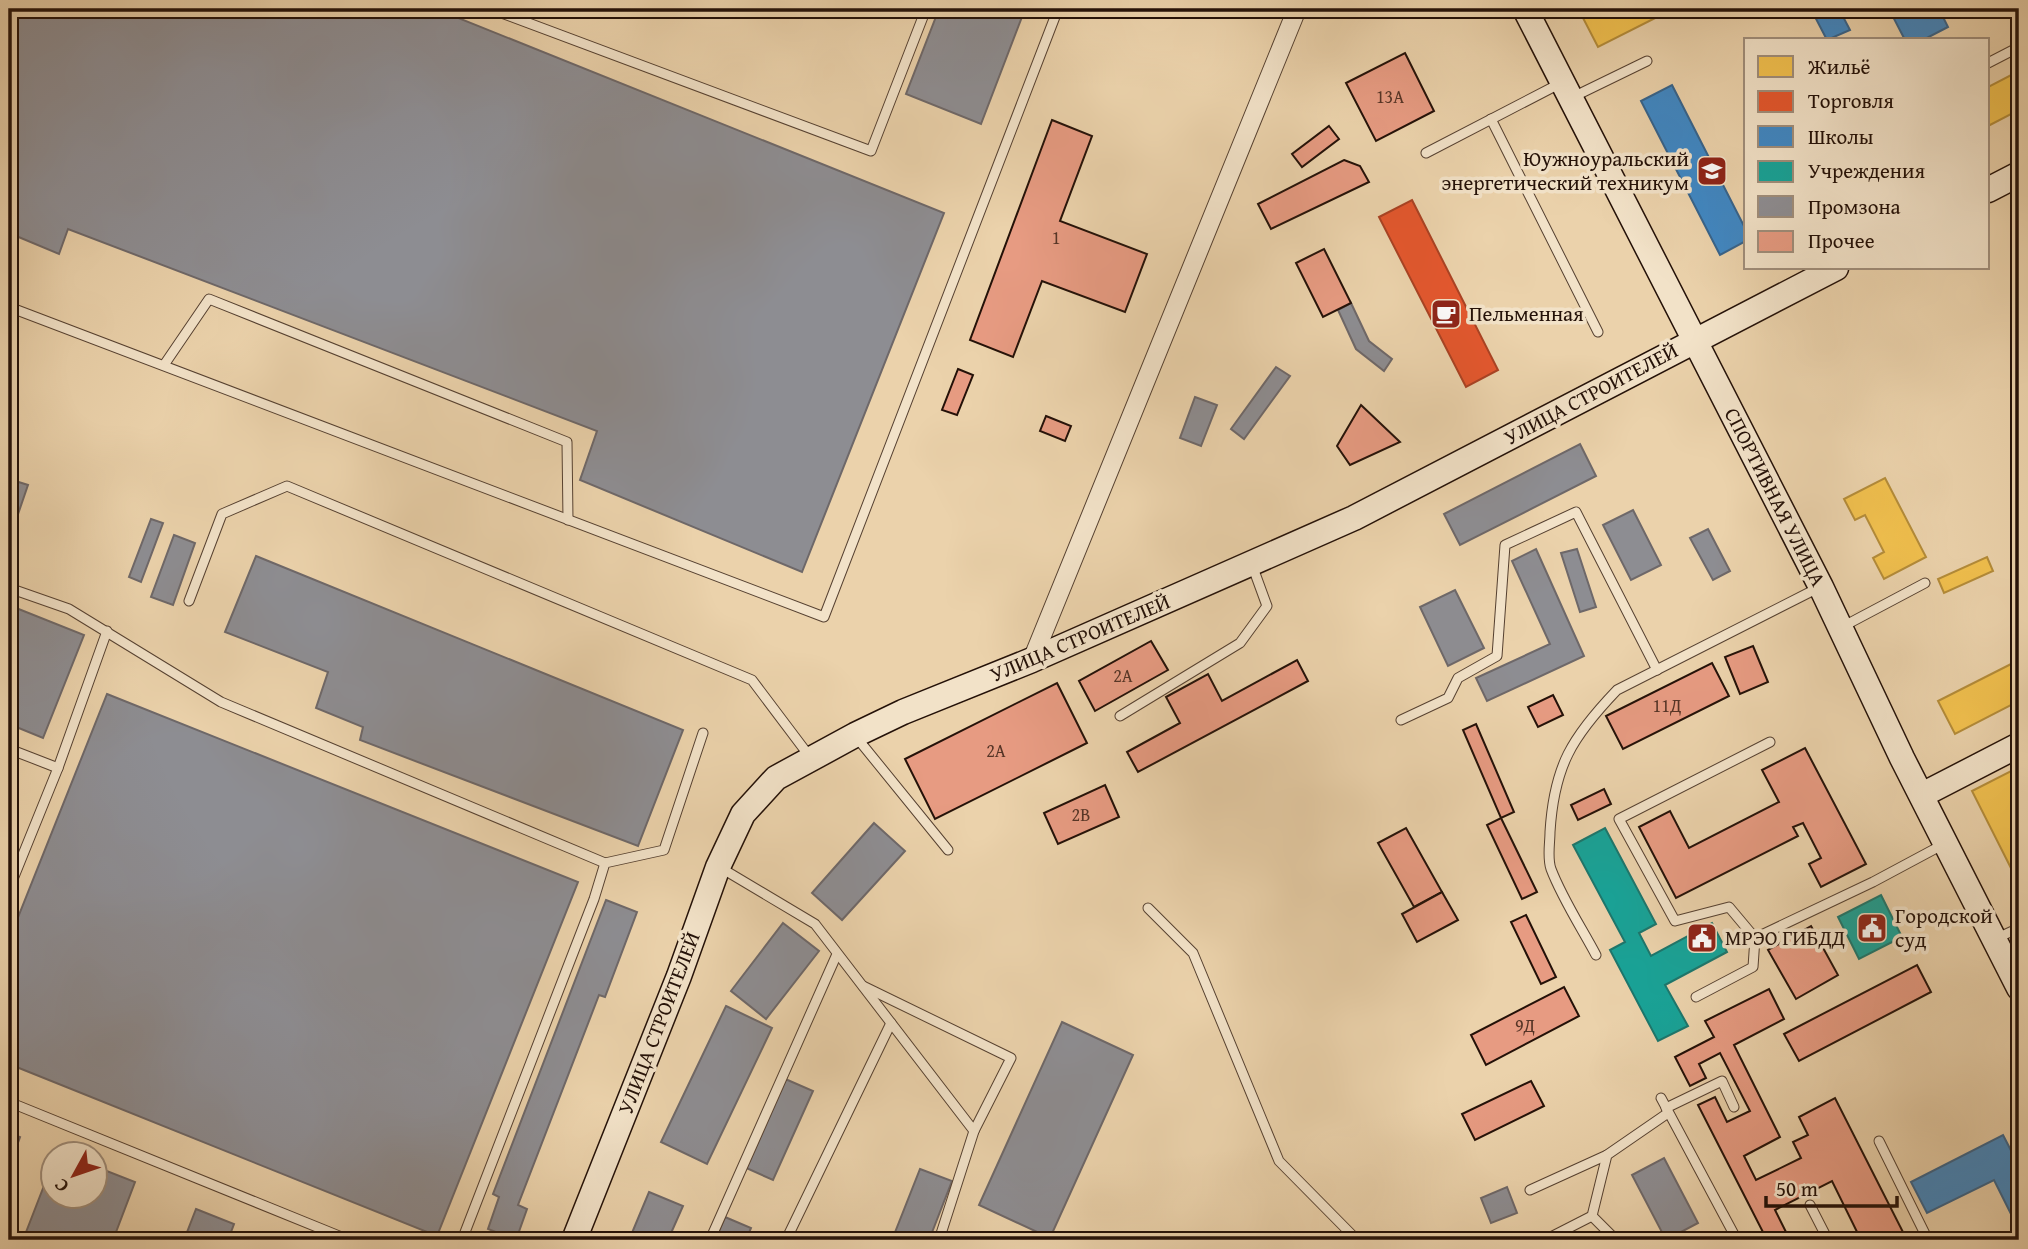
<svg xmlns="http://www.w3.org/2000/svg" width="2028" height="1249" viewBox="0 0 2028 1249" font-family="'Gentium Book Plus',serif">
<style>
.homes{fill:#f2c14e;stroke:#b48c39;stroke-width:2}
.shops{fill:#e4572e;stroke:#aa4223;stroke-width:2}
.schools{fill:#3f88c5;stroke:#37648c;stroke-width:2}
.public{fill:#17a398;stroke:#1b776d;stroke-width:2}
.industry{fill:#8d8d92;stroke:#6e6869;stroke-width:2}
.building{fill:#e79b82;stroke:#241108;stroke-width:2}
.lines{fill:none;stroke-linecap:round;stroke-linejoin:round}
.lane-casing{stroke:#564131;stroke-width:11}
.street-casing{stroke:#564131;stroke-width:20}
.secondary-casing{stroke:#241108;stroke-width:27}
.lane{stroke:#f2e2c8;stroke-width:9}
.street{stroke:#f2e2c8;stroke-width:18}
.secondary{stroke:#f2e2c8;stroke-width:24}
.labels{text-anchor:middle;stroke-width:7;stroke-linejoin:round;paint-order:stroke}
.number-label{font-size:18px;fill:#553426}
.poi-label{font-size:21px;fill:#241108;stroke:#f2e2c8;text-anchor:start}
.street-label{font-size:21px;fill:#241108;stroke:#f2e2c8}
</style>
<rect width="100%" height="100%" fill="#ebd2ab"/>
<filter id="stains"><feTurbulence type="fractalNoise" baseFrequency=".00286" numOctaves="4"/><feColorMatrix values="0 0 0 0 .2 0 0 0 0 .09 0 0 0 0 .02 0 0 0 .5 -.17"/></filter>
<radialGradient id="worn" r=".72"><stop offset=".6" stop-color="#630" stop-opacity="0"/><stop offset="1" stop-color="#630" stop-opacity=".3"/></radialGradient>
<g class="homes">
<polygon points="1598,9 1673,9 1598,47 1582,16"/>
<polygon points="2019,71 2019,110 1988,126 1988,87"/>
<polygon points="1885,478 1926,557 1884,579 1873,558 1884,552 1865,515 1855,520 1844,499"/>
<polygon points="1987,557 1993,571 1944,593 1938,579"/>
<polygon points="2019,660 2019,701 1955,734 1938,701"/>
<polygon points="2013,770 2019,782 2019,884 1972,791"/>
</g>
<polygon class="shops" points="1412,200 1498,370 1466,387 1379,217"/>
<g class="schools">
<polygon points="1822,9 1839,9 1850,30 1827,40 1813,13"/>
<polygon points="1889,9 1939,9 1948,27 1923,40 1905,40"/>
<polygon points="1672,85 1746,230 1746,241 1720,255 1641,101"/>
<polygon points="2003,1135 2019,1166 2019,1230 1994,1180 1927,1213 1911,1182"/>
<polygon points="2019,1231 2019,1240 2002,1240"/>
</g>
<g class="public">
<polygon points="1605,828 1656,924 1639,933 1651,956 1712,923 1727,952 1665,985 1688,1026 1658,1041 1610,950 1625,942 1573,845"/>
<polygon points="1881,895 1902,937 1859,959 1838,917"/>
</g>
<g class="industry">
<polygon points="9,9 436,9 944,213 802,572 580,480 597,431 68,229 59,254 9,233"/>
<polygon points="939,9 1025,9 981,124 906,94"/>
<polygon points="1351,303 1369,341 1392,359 1384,371 1356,349 1338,310"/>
<polygon points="1276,367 1290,376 1244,439 1231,429"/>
<polygon points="1195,397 1217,405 1201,446 1180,438"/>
<polygon points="1580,444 1596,476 1460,545 1444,514"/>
<polygon points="9,479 28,485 16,520 9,517"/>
<polygon points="1633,510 1661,565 1631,580 1603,525"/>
<polygon points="151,519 163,523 141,582 129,577"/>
<polygon points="1708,529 1730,571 1713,580 1690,538"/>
<polygon points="174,535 195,543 173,605 151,597"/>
<polygon points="1536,549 1584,656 1487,701 1476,678 1550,644 1512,561"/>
<polygon points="1577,549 1596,607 1580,612 1561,553"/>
<polygon points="256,556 683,730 638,846 360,740 363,727 316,708 328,672 225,632"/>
<polygon points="1455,590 1484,648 1448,666 1420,607"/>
<polygon points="11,606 84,635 43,738 9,724 9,610"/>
<polygon points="107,694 578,882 437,1236 9,1064 9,940"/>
<polygon points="874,823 905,851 842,920 812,893"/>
<polygon points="606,900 637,912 605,997 599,995 518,1205 527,1209 516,1240 488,1229 499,1197 493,1194"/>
<polygon points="783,923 819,951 766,1019 731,991"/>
<polygon points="726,1006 772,1028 707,1164 661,1142"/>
<polygon points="1062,1022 1133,1055 1050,1238 979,1205"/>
<polygon points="783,1078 813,1091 773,1180 744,1167"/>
<polygon points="9,1133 20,1137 9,1168"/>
<polygon points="1664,1158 1698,1223 1666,1240 1632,1175"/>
<polygon points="52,1165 52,1196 94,1196 94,1166 135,1182 113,1240 23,1240"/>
<polygon points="920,1169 952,1181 929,1240 892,1240"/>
<polygon points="1507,1187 1517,1213 1491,1223 1481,1198"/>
<polygon points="649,1192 683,1206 668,1240 629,1240"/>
<polygon points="196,1209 234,1224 228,1240 184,1240"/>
<polygon points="725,1217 751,1228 746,1240 715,1240"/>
</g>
<g class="building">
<polygon points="1405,53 1434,111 1376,141 1346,83"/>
<polygon points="1052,120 1092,136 1060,221 1147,254 1125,312 1042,281 1013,357 970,340"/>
<polygon points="1329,126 1339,139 1302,167 1292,154"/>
<polygon points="1344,160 1360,166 1369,182 1271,229 1258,204"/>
<polygon points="1324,249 1351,303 1323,317 1296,263"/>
<polygon points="958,369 973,375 957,415 942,410"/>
<polygon points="1361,405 1400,442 1350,465 1337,446"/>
<polygon points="1046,416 1071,426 1065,441 1040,431"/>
<polygon points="1151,641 1168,670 1095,711 1079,681"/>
<polygon points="1753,646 1768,682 1740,694 1725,657"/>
<polygon points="1297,660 1308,681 1138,772 1127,752 1180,723 1166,697 1208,674 1222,701"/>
<polygon points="1712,663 1729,696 1623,749 1606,716"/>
<polygon points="1057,683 1087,743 935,819 905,759"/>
<polygon points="1553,695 1563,715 1538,727 1528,707"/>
<polygon points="1476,724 1514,812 1501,818 1463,730"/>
<polygon points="1805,748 1866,864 1821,887 1809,864 1821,858 1803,823 1793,827 1798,836 1676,898 1639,827 1670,811 1689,848 1779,802 1762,770"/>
<polygon points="1105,785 1119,817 1058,844 1044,813"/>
<polygon points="1604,789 1611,804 1578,820 1571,805"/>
<polygon points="1501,818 1537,892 1522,899 1487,825"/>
<polygon points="1406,828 1442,892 1414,907 1378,843"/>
<polygon points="1442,892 1458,920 1417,942 1402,914"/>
<polygon points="1526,915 1556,977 1541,984 1511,922"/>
<polygon points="1811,926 1838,975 1796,999 1768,950"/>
<polygon points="1917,965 1931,992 1799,1061 1784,1034"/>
<polygon points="1564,987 1579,1016 1486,1065 1471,1035"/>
<polygon points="1769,989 1784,1019 1734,1045 1780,1137 1744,1156 1756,1180 1801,1158 1793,1142 1808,1135 1799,1117 1835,1098 1907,1240 1861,1240 1832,1181 1775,1210 1790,1240 1767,1240 1698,1105 1715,1097 1727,1122 1750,1111 1720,1053 1699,1064 1706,1078 1690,1086 1675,1057 1714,1037 1705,1021"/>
<polygon points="1531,1081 1544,1106 1475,1140 1462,1114"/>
</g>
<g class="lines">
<g class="lane-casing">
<g id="lane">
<polyline points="491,9 871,151 926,9"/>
<polyline points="1988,63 2019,47"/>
<polyline points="1573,97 1647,61"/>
<polyline points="1491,119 1598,332"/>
<polyline points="1426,153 1561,83"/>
<polyline points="9,307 824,617 1058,9"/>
<polyline points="164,365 209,299 567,442 568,520"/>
<polyline points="9,535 10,536"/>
<polyline points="9,588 69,609 221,702 605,863"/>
<polyline points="189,601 222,514 287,486 752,680 810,757"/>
<polyline points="1842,627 1925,583"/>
<polyline points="1120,716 1240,643 1267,606 1252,565"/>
<polyline points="1401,720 1448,698 1458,678 1497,656 1505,545 1576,512 1657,670"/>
<polyline points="857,738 948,850"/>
<polyline points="1770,742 1619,819 1675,921 1729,907 1755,938 1873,882 1944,844"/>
<polyline points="9,749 58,768"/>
<polyline points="721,868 815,924 974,1131 939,1240"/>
<polyline points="9,889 58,768 107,631"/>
<polyline points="1148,908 1193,953 1279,1161 1357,1240"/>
<polyline points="1995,939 2019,928"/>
<path d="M 1596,955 C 1581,927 1562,898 1551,869 C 1547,858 1550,843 1550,832 C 1554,766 1572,737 1617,690 L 1820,587"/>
<polyline points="863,986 1011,1058 974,1131"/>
<polyline points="1696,997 1753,967 1755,938"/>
<polyline points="1661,1098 1737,1240"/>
<polyline points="9,1102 349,1240"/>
<polyline points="1666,1108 1722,1081 1734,1107"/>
<polyline points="1879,1141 1928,1240"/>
<polyline points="1530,1190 1607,1155"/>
<polyline points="1810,1205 1828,1240"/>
<polyline points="1592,1216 1616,1240"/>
<polyline points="462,1240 594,899 605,863 664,850 703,733"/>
<polyline points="710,1240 837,954"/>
<polyline points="786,1240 891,1023"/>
<polyline points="1545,1240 1592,1216 1607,1155 1668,1113"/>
</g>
</g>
<g class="street-casing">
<polyline id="street" points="1032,660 1297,9"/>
</g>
<g class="secondary-casing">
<g id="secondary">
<polyline points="1525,9 1821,587 1902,758 2019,988"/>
<polyline points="1988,190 2019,174"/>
<polyline points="1922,795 2019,745"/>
<polyline points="574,1240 679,976 718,867 743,814 776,778 855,735 903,712 1032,660 1354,518 1836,268"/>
</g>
</g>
<use href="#lane" class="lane"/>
<use href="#street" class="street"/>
<use href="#secondary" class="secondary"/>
</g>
<defs>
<g id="university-square" transform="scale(1.575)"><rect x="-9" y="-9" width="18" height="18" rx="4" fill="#8f2418" stroke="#f2e2c8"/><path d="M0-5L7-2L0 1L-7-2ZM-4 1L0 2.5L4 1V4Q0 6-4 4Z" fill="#fff"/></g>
<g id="cafe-square" transform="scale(1.575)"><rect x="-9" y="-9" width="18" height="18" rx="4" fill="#8f2418" stroke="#f2e2c8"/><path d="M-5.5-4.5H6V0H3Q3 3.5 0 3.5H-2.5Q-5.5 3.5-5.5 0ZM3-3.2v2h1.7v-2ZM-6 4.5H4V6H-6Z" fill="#fff"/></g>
<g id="civic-square" transform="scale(1.575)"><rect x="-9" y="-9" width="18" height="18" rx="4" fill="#8f2418" stroke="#f2e2c8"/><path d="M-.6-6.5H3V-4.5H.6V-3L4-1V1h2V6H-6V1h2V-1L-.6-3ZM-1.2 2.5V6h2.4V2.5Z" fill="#fff"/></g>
</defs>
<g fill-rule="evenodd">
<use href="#university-square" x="1712" y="171"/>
<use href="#cafe-square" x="1446" y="314"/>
<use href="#civic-square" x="1872" y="928"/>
<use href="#civic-square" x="1702" y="938"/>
</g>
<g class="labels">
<g class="number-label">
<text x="1390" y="103">13А</text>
<text x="1056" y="244">1</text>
<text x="1123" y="682">2А</text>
<text x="1667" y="712">11Д</text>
<text x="996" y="757">2А</text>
<text x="1081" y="821">2В</text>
<text x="1525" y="1032">9Д</text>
</g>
<g class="poi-label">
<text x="1689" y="166" text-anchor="end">Юужноуральский<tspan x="1689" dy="24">энергетический техникум</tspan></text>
<text x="1469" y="321">Пельменная</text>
<text x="1895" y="923">Городской<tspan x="1895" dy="24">суд</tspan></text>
<text x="1725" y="945">МРЭО ГИБДД</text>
</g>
<g class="street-label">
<text transform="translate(1591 394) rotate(-28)" y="7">УЛИЦА СТРОИТЕЛЕЙ</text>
<text transform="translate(1775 497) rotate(63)" y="7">СПОРТИВНАЯ УЛИЦА</text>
<text transform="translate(1080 638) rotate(-23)" y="7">УЛИЦА СТРОИТЕЛЕЙ</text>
<text transform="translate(659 1023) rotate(-69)" y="7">УЛИЦА СТРОИТЕЛЕЙ</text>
</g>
</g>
<rect width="2028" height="1249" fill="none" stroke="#ebd2ab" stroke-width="35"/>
<rect x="10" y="10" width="2007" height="1228" fill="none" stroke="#241108" stroke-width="3.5"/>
<rect x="18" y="18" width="1993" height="1214" fill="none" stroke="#241108" stroke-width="2"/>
<rect x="1744" y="38" width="245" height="231" fill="#f2e2c8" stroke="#a08e7b" stroke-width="2"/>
<rect x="1758" y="56" width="35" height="21" fill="#f2c14e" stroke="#a08e7b" stroke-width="2"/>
<text x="1808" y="74" font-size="21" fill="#241108">Жильё</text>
<rect x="1758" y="91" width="35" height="21" fill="#e4572e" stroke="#a08e7b" stroke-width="2"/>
<text x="1808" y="108" font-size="21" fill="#241108">Торговля</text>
<rect x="1758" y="126" width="35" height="21" fill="#3f88c5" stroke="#a08e7b" stroke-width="2"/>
<text x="1808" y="144" font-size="21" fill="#241108">Школы</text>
<rect x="1758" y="161" width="35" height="21" fill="#17a398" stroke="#a08e7b" stroke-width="2"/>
<text x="1808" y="178" font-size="21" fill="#241108">Учреждения</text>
<rect x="1758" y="196" width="35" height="21" fill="#8d8d92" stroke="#a08e7b" stroke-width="2"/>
<text x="1808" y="214" font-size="21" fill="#241108">Промзона</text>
<rect x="1758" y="231" width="35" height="21" fill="#e79b82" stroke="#a08e7b" stroke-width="2"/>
<text x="1808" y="248" font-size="21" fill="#241108">Прочее</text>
<g transform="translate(74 1175) rotate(230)"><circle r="33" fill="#f2e2c8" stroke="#a08e7b" stroke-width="2"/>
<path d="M0-5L12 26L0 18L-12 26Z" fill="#8f2418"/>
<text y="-10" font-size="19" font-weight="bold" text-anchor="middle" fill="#241108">С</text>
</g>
<path d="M1766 1196v10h131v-10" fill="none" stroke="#241108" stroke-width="3.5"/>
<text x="1776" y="1196" font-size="21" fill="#241108" stroke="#f2e2c8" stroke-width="5" paint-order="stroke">50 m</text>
<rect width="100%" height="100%" filter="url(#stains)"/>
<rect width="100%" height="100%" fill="url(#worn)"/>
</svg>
